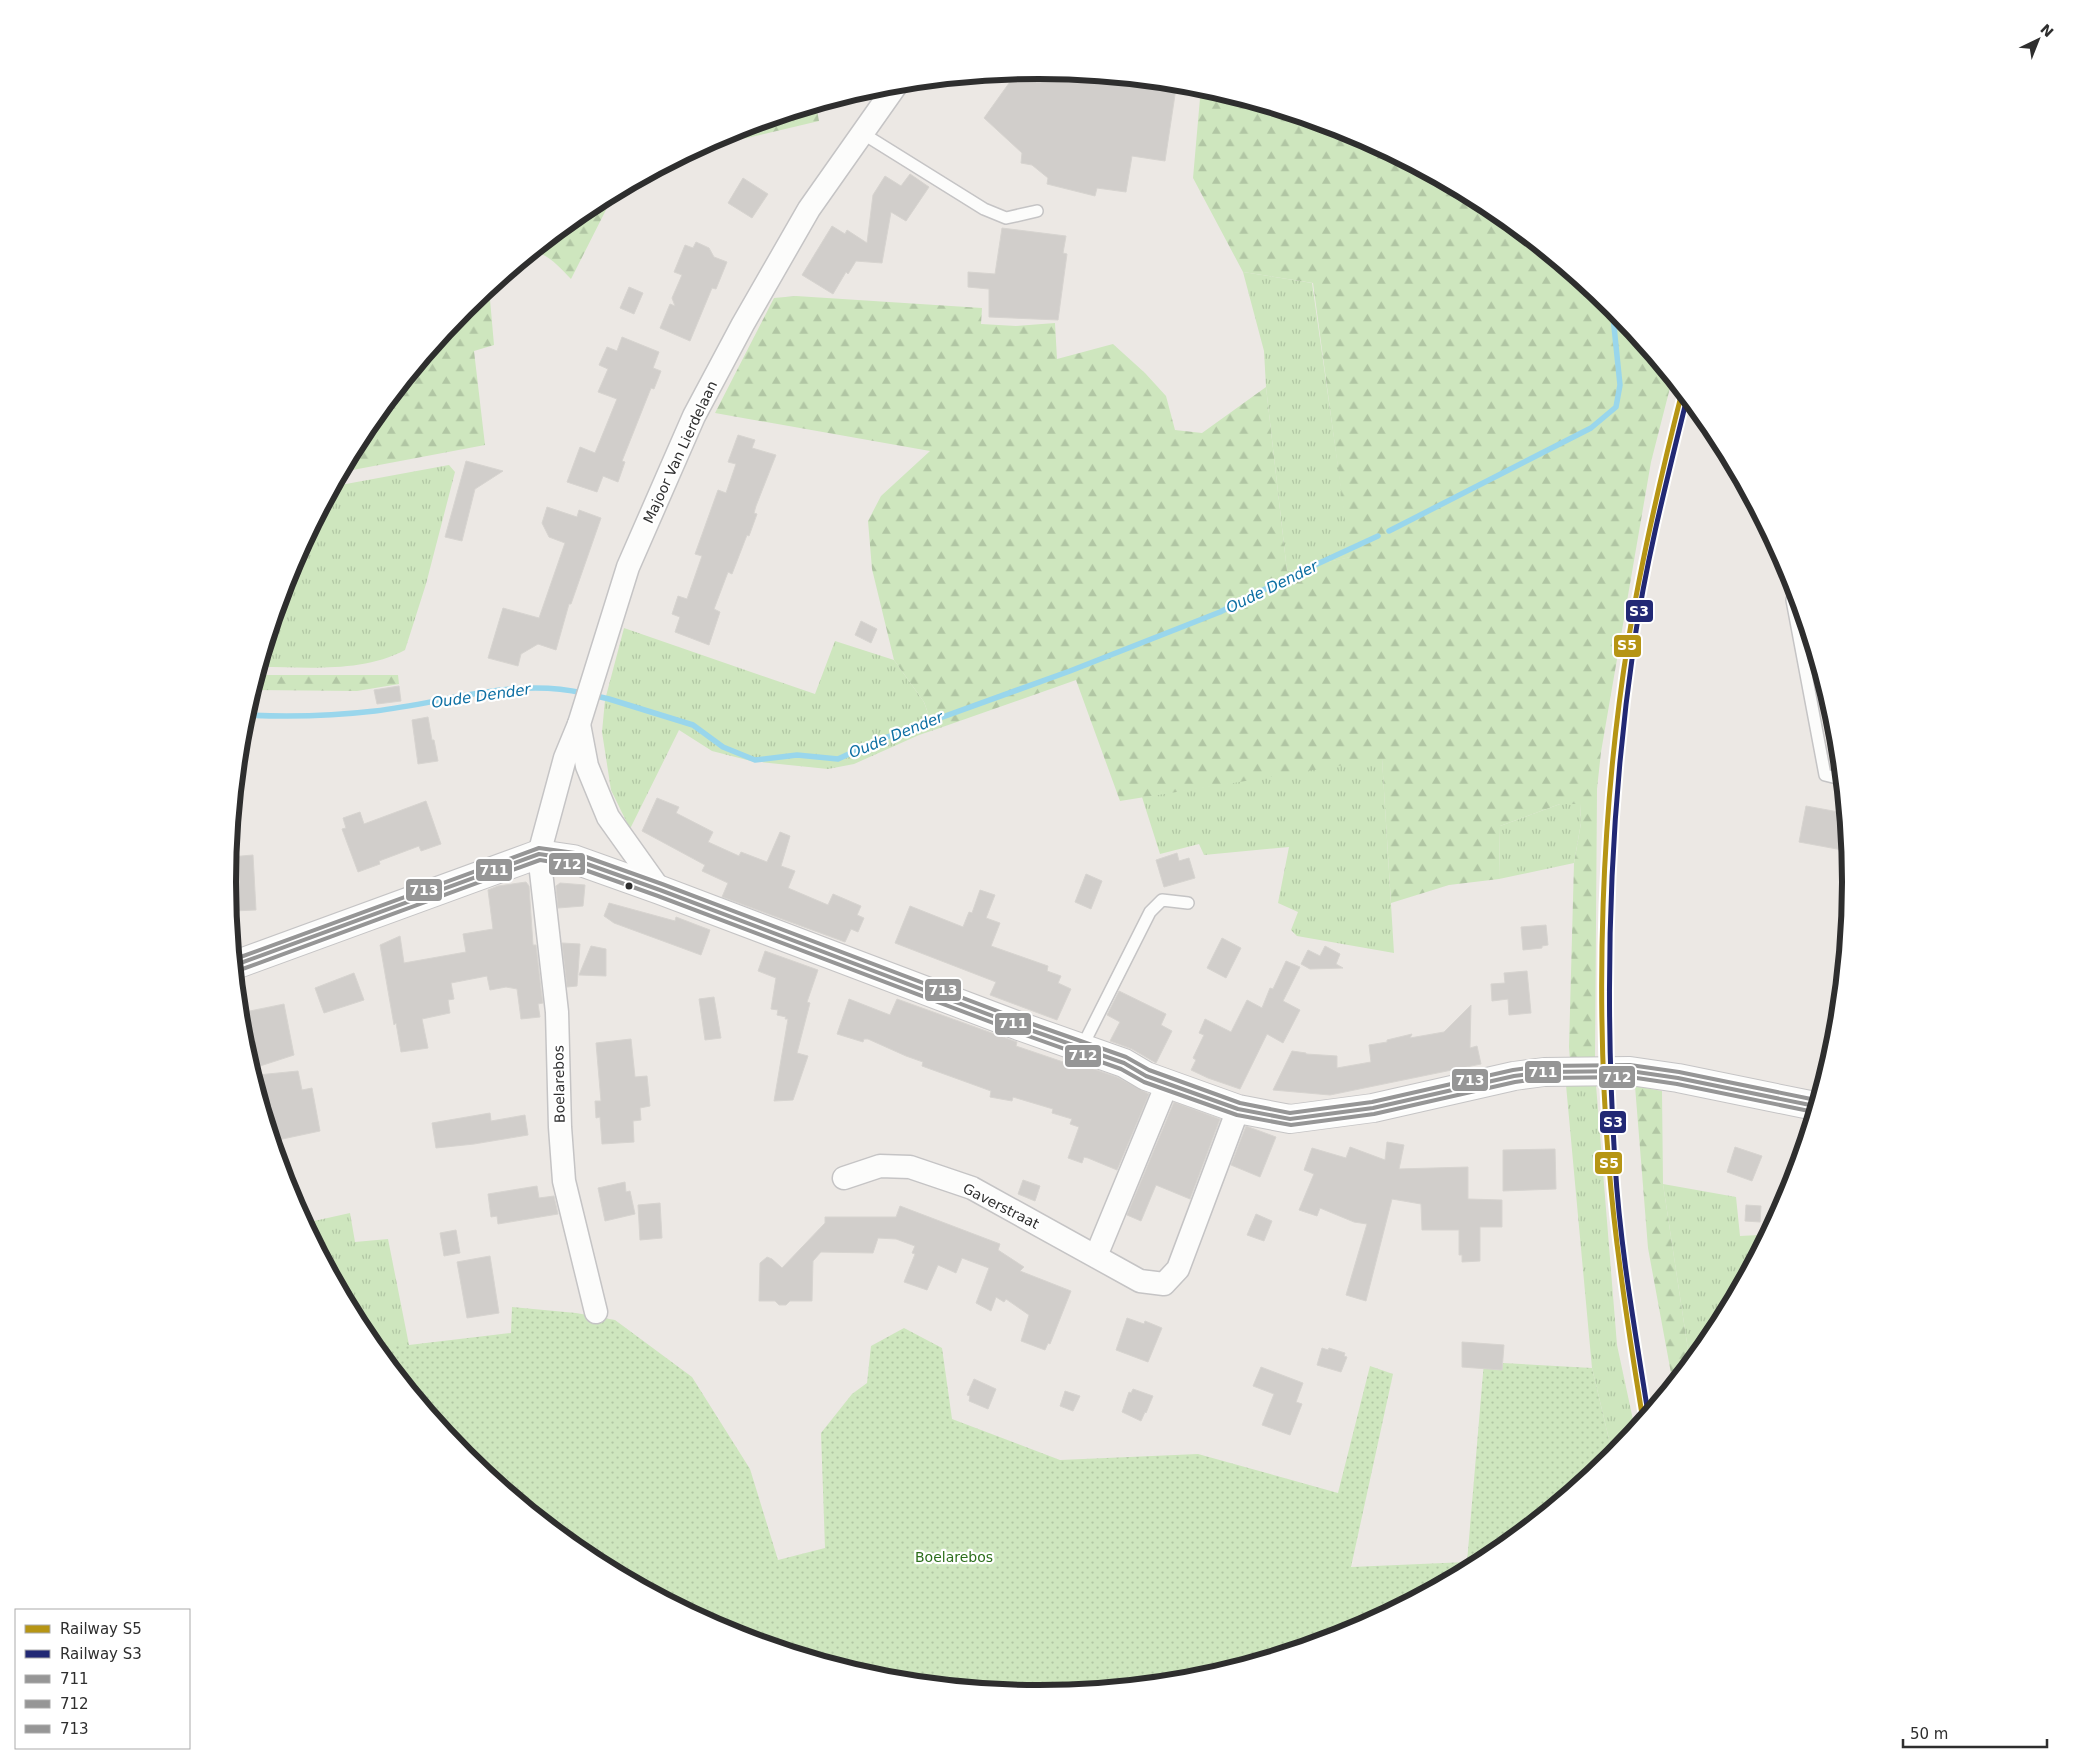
<svg xmlns="http://www.w3.org/2000/svg" width="2078" height="1764" viewBox="0 0 2078 1764" font-family="'DejaVu Sans',sans-serif">
<style>
.grass{fill:url(#grass-tufts)}
.forest{fill:url(#forest-firs)}
.park{fill:url(#park-dots)}
.lines{fill:none;stroke-linecap:round;stroke-linejoin:round}
.stream{stroke:#99d6ec;stroke-width:5.5}
.building{fill:#d1cecb;stroke:#d7d4d0}
.lane-casing{stroke:#c5c4c5;stroke-width:14}
.street-casing{stroke:#c5c4c5;stroke-width:25}
.secondary-casing{stroke:#c5c4c5;stroke-width:30}
.lane{stroke:#fcfcfb;stroke-width:11}
.street{stroke:#fcfcfb;stroke-width:22}
.secondary{stroke:#fcfcfb;stroke-width:28}
.bus-1-casing{stroke:#fff;stroke-width:8}
.bus-2-casing{stroke:#fff;stroke-width:8}
.bus-3-casing{stroke:#fff;stroke-width:8}
.bus-1{stroke:#969696;stroke-width:4}
.bus-2{stroke:#969696;stroke-width:4}
.bus-3{stroke:#969696;stroke-width:4}
.rail-1-casing{stroke:#fff;stroke-width:9}
.rail-2-casing{stroke:#fff;stroke-width:9}
.rail-1{stroke:#b69514;stroke-width:5}
.rail-2{stroke:#222975;stroke-width:5}
.bus-dot{fill:#2e2e2e;stroke:#fff;stroke-width:2}
.labels{text-anchor:middle;stroke-width:4.5;stroke-linejoin:round;paint-order:stroke}
.street-label{font-size:14px;fill:#2e2e2e;stroke:#fff}
.park-label{font-size:14px;fill:#2c6e1b;stroke:#fff}
.water-label{font-size:15px;font-style:italic;fill:#0d6fa3;stroke:#fff}
.rim{fill:none;stroke:#2e2e2e;stroke-width:6}
.line-badge{stroke:#fff;stroke-width:2}
.badge-label{font-size:14px;text-anchor:middle;font-weight:bold;fill:#fff}
</style>
<defs>
<pattern id="grass-tufts" width="24" height="20" patternUnits="userSpaceOnUse" patternTransform="scale(1.25)"><rect width="24" height="20" fill="#cee6be"/><path d="M3 7l-1-3M5 7V3M7 7l1-3M15 17l-1-3M17 17v-4M19 17l1-3" fill="none" stroke="#b1c6a4"/></pattern>
<pattern id="forest-firs" width="22" height="20" patternUnits="userSpaceOnUse" patternTransform="scale(1.25)"><rect width="22" height="20" fill="#cee6be"/><path d="M5 1l3.5 6h-7zM16 11l3.5 6h-7z" fill="#b1c6a4"/></pattern>
<pattern id="park-dots" width="8" height="8" patternUnits="userSpaceOnUse" patternTransform="scale(1.25)"><rect width="8" height="8" fill="#cee6be"/><path d="M2 2h.1M6 6h.1" fill="none" stroke="#b1c6a4" stroke-width="1.8" stroke-linecap="round"/></pattern>
</defs>
<rect width="100%" height="100%" fill="#ece8e4"/>
<g class="grass">
<polygon points="1243,272 1312,283 1351,557 1287,571 1266,387 1264,351"/>
<path d="M 449,465 L 455,472 L 426,584 L 405,650 C 362,673 307,667 260,667 L 289,571 L 335,486 Z"/>
<polygon points="624,628 815,694 835,641 894,660 924,702 934,730 919,735 854,764 828,769 751,761 712,751 679,730 630,829 611,790 602,732 605,700"/>
<polygon points="1382,758 1394,953 1297,936 1291,930 1298,912 1278,903 1289,847 1204,855 1199,844 1160,854 1142,797"/>
<polygon points="1560,804 1580,804 1581,823 1574,863 1499,879 1500,826"/>
<polygon points="1566,1085 1596,1085 1617,1345 1635,1429 1613,1456 1592,1368"/>
<polygon points="1663,1184 1736,1197 1740,1236 1759,1235 1759,1250 1714,1333 1690,1363"/>
<polygon points="350,1213 355,1242 388,1239 409,1345 374,1345 364,1333 305,1223"/>
</g>
<g class="forest">
<polygon points="1201,87 1350,132 1490,207 1613,308 1672,380 1651,462 1601,752 1597,789 1595,1059 1570,1061 1569,1047 1574,863 1581,823 1580,804 1560,804 1500,826 1499,879 1449,885 1391,903 1382,759 1120,801 1076,680 934,730 924,702 894,660 872,569 868,521 881,496 930,451 715,413 774,298 796,296 982,308 981,324 1016,326 1055,323 1057,359 1113,344 1145,373 1166,396 1175,430 1202,433 1266,387 1287,571 1350,557 1313,283 1243,272 1193,178"/>
<polygon points="816,105 819,121 692,151 729,132"/>
<path d="M 613,196 L 571,279 C 561,269 548,253 533,252 C 556,233 584,203 613,196 Z"/>
<polygon points="489,288 494,345 474,351 485,445 342,472 364,431 465,308"/>
<polygon points="257,675 398,675 399,684 357,691 253,690"/>
<polygon points="1635,1086 1662,1091 1663,1184 1690,1363 1673,1384 1648,1248"/>
</g>
<polygon class="park" points="512,1307 576,1313 615,1320 692,1377 750,1469 778,1560 825,1548 821,1433 852,1394 867,1383 871,1346 904,1328 942,1348 952,1419 1060,1460 1198,1454 1338,1493 1370,1366 1393,1374 1351,1567 1467,1562 1484,1362 1592,1368 1613,1456 1490,1557 1349,1632 1197,1678 1039,1694 880,1678 728,1632 588,1557 465,1456 374,1345 409,1345 511,1333"/>
<g class="lines">
<g class="stream">
<polyline points="1389,531 1591,428 1616,407 1620,385 1612,307"/>
<polyline points="592,695 609,699 693,725 723,747 755,760 797,755 838,759 879,740 1070,671 1220,612 1289,577 1378,536"/>
<path d="M 245,715 C 288,717 332,716 375,711 C 444,703 514,677 583,693"/>
</g>
</g>
<g class="building">
<polygon points="1039,70 1176,88 1165,161 1132,156 1126,192 1097,188 1095,196 1047,184 1048,178 1032,165 1021,163 1022,153 984,118 1017,72"/>
<polygon points="910,174 929,187 906,221 891,212 882,263 856,261 848,274 846,272 833,294 802,275 832,226 845,234 847,230 867,243 873,195 885,176 901,186"/>
<polygon points="743,178 768,194 752,218 728,203"/>
<polygon points="1002,228 1066,236 1063,253 1067,254 1058,320 989,317 989,289 968,287 968,272 995,274"/>
<polygon points="696,242 709,248 714,257 727,262 716,289 712,288 690,341 660,328 670,304 675,306 672,298 682,275 674,272 685,245 693,248"/>
<polygon points="629,287 643,293 634,314 620,308"/>
<polygon points="622,337 659,352 653,368 661,371 654,389 651,388 622,461 625,462 618,482 603,476 597,492 567,482 580,447 595,453 617,399 598,392 608,369 599,365 607,347 617,351"/>
<polygon points="738,435 755,440 752,448 776,455 756,506 754,513 757,514 749,536 747,535 732,574 728,572 714,609 720,612 709,645 675,632 680,617 672,614 678,596 687,599 702,556 695,554 718,490 726,493 736,464 728,462"/>
<polygon points="466,461 503,471 475,489 462,541 445,537"/>
<polygon points="547,507 577,517 579,510 601,518 571,604 569,604 556,650 538,644 521,654 518,666 488,658 503,608 539,618 565,543 549,537 542,523"/>
<polygon points="861,621 877,629 871,643 855,635"/>
<polygon points="399,686 401,701 377,704 374,690"/>
<polygon points="428,717 432,740 434,740 438,761 418,764 412,720"/>
<polygon points="657,798 679,807 676,813 713,832 708,842 739,856 741,852 767,862 780,832 790,836 781,866 795,871 788,888 828,905 833,894 861,906 857,915 864,918 858,932 851,929 845,942 722,897 728,883 702,871 705,865 642,831"/>
<polygon points="426,801 441,844 421,851 419,846 379,861 380,864 358,872 342,829 346,828 343,818 360,812 364,824"/>
<polygon points="1806,806 1844,813 1848,851 1799,842"/>
<polygon points="1177,853 1179,861 1189,858 1195,878 1164,887 1156,860"/>
<polygon points="253,855 256,910 233,911 232,894 228,894 227,882 230,857"/>
<polygon points="1086,874 1102,881 1091,909 1075,902"/>
<polygon points="526,882 529,886 533,945 536,945 541,989 543,1003 538,1004 540,1017 521,1019 517,989 506,987 490,990 487,976 451,983 454,999 448,1000 450,1013 422,1019 428,1048 401,1052 396,1023 394,1025 380,945 400,936 404,963 466,952 463,934 493,929 488,890 498,886"/>
<polygon points="560,883 585,885 583,906 558,908 556,886"/>
<polygon points="980,890 995,895 986,918 1000,923 991,946 1048,966 1047,971 1061,976 1058,983 1071,989 1057,1020 990,995 996,982 895,943 910,906 963,927 969,912 972,913"/>
<polygon points="609,903 675,921 676,917 710,930 701,955 614,923 604,916"/>
<polygon points="1546,925 1548,945 1542,946 1542,948 1523,950 1521,927"/>
<polygon points="1222,938 1241,948 1226,978 1207,968"/>
<polygon points="562,943 580,944 577,986 567,987"/>
<polygon points="591,946 606,949 606,976 579,975"/>
<polygon points="1325,946 1340,954 1336,964 1343,968 1310,969 1301,964 1308,950 1320,956"/>
<polygon points="765,951 818,970 807,1002 810,1003 797,1053 808,1056 793,1100 774,1101 788,1019 785,1019 786,1017 777,1015 778,1010 771,1009 776,978 758,971"/>
<polygon points="1286,961 1300,967 1283,1001 1300,1010 1283,1043 1267,1034 1240,1089 1208,1078 1191,1070 1196,1060 1193,1058 1204,1035 1199,1033 1205,1019 1231,1032 1247,1000 1262,1008 1270,988 1273,989"/>
<polygon points="1527,971 1531,1013 1509,1015 1508,999 1492,1001 1491,984 1505,983 1504,973"/>
<polygon points="354,973 364,1000 324,1013 315,988"/>
<polygon points="1119,991 1166,1014 1161,1025 1172,1031 1156,1063 1132,1049 1110,1041 1120,1022 1107,1015"/>
<polygon points="714,997 721,1038 705,1040 699,999"/>
<polygon points="849,999 890,1015 897,999 1017,1042 1016,1046 1075,1066 1076,1063 1117,1077 1149,1094 1117,1170 1088,1158 1084,1157 1082,1163 1068,1158 1079,1127 1070,1124 1072,1119 1052,1113 1053,1109 1013,1097 1012,1101 990,1097 991,1091 922,1066 923,1062 906,1056 868,1039 864,1039 863,1042 837,1034"/>
<polygon points="284,1004 294,1055 257,1067 251,1040 244,1042 241,1028 241,1025 248,1024 245,1012"/>
<polygon points="1471,1005 1470,1048 1477,1046 1481,1064 1330,1095 1273,1090 1292,1051 1306,1053 1306,1054 1337,1056 1337,1068 1371,1062 1369,1045 1387,1042 1387,1040 1412,1034 1410,1038 1444,1032"/>
<polygon points="631,1039 635,1077 647,1076 650,1106 640,1108 641,1120 633,1121 634,1142 602,1144 600,1117 596,1118 595,1101 601,1101 596,1043"/>
<polygon points="298,1071 302,1090 312,1088 320,1131 273,1141 260,1099 263,1098 258,1075"/>
<polygon points="1174,1102 1220,1119 1190,1199 1156,1185 1141,1221 1127,1215"/>
<polygon points="490,1113 491,1121 525,1115 528,1135 474,1144 436,1148 432,1123"/>
<polygon points="1246,1126 1276,1137 1260,1177 1231,1165"/>
<polygon points="1387,1142 1404,1145 1399,1169 1468,1167 1468,1199 1502,1200 1502,1227 1480,1227 1480,1261 1462,1262 1462,1255 1459,1255 1459,1230 1422,1230 1421,1204 1392,1199 1366,1301 1346,1295 1367,1224 1354,1222 1320,1208 1317,1216 1299,1210 1314,1174 1304,1170 1312,1148 1346,1158 1350,1147 1385,1160"/>
<polygon points="1735,1147 1762,1156 1752,1181 1727,1172"/>
<polygon points="1555,1149 1556,1189 1503,1191 1503,1150"/>
<polygon points="1023,1180 1040,1186 1035,1201 1018,1194"/>
<polygon points="625,1182 626,1192 630,1191 635,1214 605,1221 598,1188"/>
<polygon points="537,1186 539,1198 554,1196 558,1214 498,1224 497,1216 491,1217 488,1194"/>
<polygon points="660,1203 662,1238 640,1240 638,1205"/>
<polygon points="1746,1205 1761,1206 1760,1222 1745,1221"/>
<polygon points="900,1206 1000,1244 998,1250 1024,1267 1020,1271 1071,1291 1050,1344 1048,1343 1045,1350 1021,1341 1029,1315 1006,1299 1004,1302 996,1297 991,1311 976,1303 989,1268 962,1258 956,1273 938,1265 927,1290 904,1282 915,1254 912,1253 915,1246 896,1239 878,1238 873,1253 821,1252 813,1261 812,1301 790,1301 786,1305 779,1305 775,1301 759,1301 760,1263 767,1257 772,1259 782,1268 825,1223 825,1217 896,1217"/>
<polygon points="1256,1214 1272,1221 1264,1241 1247,1235"/>
<polygon points="456,1230 460,1253 444,1256 440,1233"/>
<polygon points="490,1256 499,1313 467,1318 457,1262"/>
<polygon points="1127,1318 1144,1324 1145,1321 1162,1328 1148,1362 1116,1350"/>
<polygon points="1462,1342 1504,1345 1502,1370 1462,1367"/>
<polygon points="1322,1348 1328,1350 1329,1348 1345,1353 1344,1356 1347,1357 1341,1372 1317,1365"/>
<polygon points="1261,1367 1303,1383 1296,1402 1302,1404 1290,1435 1262,1425 1274,1394 1253,1386"/>
<polygon points="974,1379 996,1389 988,1409 969,1401 970,1396 967,1395"/>
<polygon points="1133,1389 1153,1396 1146,1413 1145,1412 1141,1421 1122,1412 1129,1392 1131,1393"/>
<polygon points="1065,1391 1080,1396 1073,1411 1060,1406"/>
</g>
<g class="lines">
<g class="lane-casing">
<g id="lane">
<polyline points="862,133 984,209 1006,218 1037,211"/>
<polyline points="1795,589 1792,600 1825,775 1841,779"/>
<polyline points="1081,1049 1150,912 1162,900 1188,903"/>
</g>
</g>
<g class="street-casing">
<g id="street">
<polyline points="579,724 587,766 608,817 660,890"/>
<polyline points="844,1178 880,1166 910,1167 972,1188 1140,1281 1164,1284 1178,1269 1238,1109"/>
<polyline points="1096,1256 1167,1084"/>
<polyline points="596,1312 564,1181 560,1127 557,1012 539,854 565,758 579,724 628,567 694,416 743,324 809,209 897,84"/>
</g>
</g>
<g class="secondary-casing">
<polyline id="secondary" points="235,965 539,854 573,859 660,890 1019,1026 1124,1063 1146,1076 1238,1109 1290,1119 1373,1108 1514,1076 1544,1072 1630,1071 1678,1078 1815,1106"/>
</g>
<use href="#lane" class="lane"/>
<use href="#street" class="street"/>
<use href="#secondary" class="secondary"/>
<g class="bus-1-casing">
<polyline id="bus-1" points="235,965 539,854 573,859 660,890 1019,1026 1124,1063 1146,1076 1238,1109 1290,1119 1373,1108 1514,1076 1544,1072 1630,1071 1678,1078 1815,1106"/>
</g>
<g class="bus-2-casing">
<polyline id="bus-2" points="237,971 540,860 571,865 658,896 1017,1032 1121,1069 1144,1082 1237,1115 1291,1125 1374,1114 1515,1082 1544,1078 1630,1077 1677,1084 1814,1112"/>
</g>
<g class="bus-3-casing">
<polyline id="bus-3" points="235,959 539,848 575,853 662,884 1021,1020 1126,1057 1149,1070 1240,1103 1290,1113 1372,1102 1513,1070 1544,1066 1630,1065 1679,1072 1816,1100"/>
</g>
<use href="#bus-1" class="bus-1"/>
<use href="#bus-2" class="bus-2"/>
<use href="#bus-3" class="bus-3"/>
<g class="rail-1-casing">
<path id="rail-1" d="M 1643,1420 C 1629,1336 1616,1252 1609,1167 C 1595,997 1601,810 1628,642 C 1642,557 1661,475 1682,392"/>
</g>
<g class="rail-2-casing">
<path id="rail-2" d="M 1648,1413 C 1635,1330 1620,1247 1615,1163 C 1604,990 1609,816 1634,644 C 1646,561 1667,479 1687,398"/>
</g>
<use href="#rail-1" class="rail-1"/>
<use href="#rail-2" class="rail-2"/>
</g>
<circle class="bus-dot" cx="629" cy="886" r="4.5"/>
<g class="labels">
<g class="street-label">
<text transform="translate(680 452) rotate(-65)" y="5">Majoor Van Lierdelaan</text>
<text transform="translate(559 1084) rotate(-91)" y="5">Boelarebos</text>
<text transform="translate(1001 1206) rotate(27)" y="5">Gaverstraat</text>
</g>
<g class="park-label">
<text x="954" y="1562">Boelarebos</text>
</g>
<g class="water-label">
<text transform="translate(1272 587) rotate(-26)" y="5">Oude Dender</text>
<text transform="translate(481 696) rotate(-8)" y="5">Oude Dender</text>
<text transform="translate(896 735) rotate(-22)" y="5">Oude Dender</text>
</g>
</g>
<path d="M0 0H2078V1764H0ZM236 882a803 803 0 1 1 1606 0a803 803 0 1 1-1606 0Z" fill="#fff" fill-rule="evenodd"/>
<path class="rim" d="M236 882a803 803 0 1 1 1606 0a803 803 0 1 1-1606 0Z"/>
<g class="line-badge">
<rect x="1625" y="599" width="29" height="24" rx="5" fill="#222975"/>
<rect x="1613" y="634" width="29" height="24" rx="5" fill="#b69514"/>
<rect x="548" y="852" width="38" height="24" rx="5" fill="#969696"/>
<rect x="475" y="858" width="38" height="24" rx="5" fill="#969696"/>
<rect x="405" y="878" width="38" height="24" rx="5" fill="#969696"/>
<rect x="924" y="978" width="38" height="24" rx="5" fill="#969696"/>
<rect x="994" y="1012" width="38" height="24" rx="5" fill="#969696"/>
<rect x="1064" y="1044" width="38" height="24" rx="5" fill="#969696"/>
<rect x="1524" y="1060" width="38" height="24" rx="5" fill="#969696"/>
<rect x="1598" y="1065" width="38" height="24" rx="5" fill="#969696"/>
<rect x="1451" y="1068" width="38" height="24" rx="5" fill="#969696"/>
<rect x="1599" y="1110" width="28" height="24" rx="5" fill="#222975"/>
<rect x="1594" y="1151" width="29" height="24" rx="5" fill="#b69514"/>
</g>
<g class="badge-label">
<text x="1639" y="616">S3</text>
<text x="1627" y="650">S5</text>
<text x="567" y="869">712</text>
<text x="494" y="875">711</text>
<text x="424" y="895">713</text>
<text x="943" y="995">713</text>
<text x="1013" y="1028">711</text>
<text x="1083" y="1060">712</text>
<text x="1543" y="1077">711</text>
<text x="1617" y="1082">712</text>
<text x="1470" y="1085">713</text>
<text x="1613" y="1127">S3</text>
<text x="1609" y="1168">S5</text>
</g>
<rect x="15" y="1609" width="175" height="140" fill="#ffffff" stroke="#ababab"/>
<rect x="25" y="1625" width="25" height="8" fill="#b69514" stroke="#ababab"/>
<text x="60" y="1634" font-size="15" fill="#2e2e2e">Railway S5</text>
<rect x="25" y="1650" width="25" height="8" fill="#222975" stroke="#ababab"/>
<text x="60" y="1659" font-size="15" fill="#2e2e2e">Railway S3</text>
<rect x="25" y="1675" width="25" height="8" fill="#969696" stroke="#ababab"/>
<text x="60" y="1684" font-size="15" fill="#2e2e2e">711</text>
<rect x="25" y="1700" width="25" height="8" fill="#969696" stroke="#ababab"/>
<text x="60" y="1709" font-size="15" fill="#2e2e2e">712</text>
<rect x="25" y="1725" width="25" height="8" fill="#969696" stroke="#ababab"/>
<text x="60" y="1734" font-size="15" fill="#2e2e2e">713</text>
<g transform="translate(2038 40) rotate(43)" stroke="#ffffff" stroke-width="4" paint-order="stroke">
<path d="M0-4L9 19L0 12L-9 19Z" fill="#2e2e2e"/>
<text y="-8" font-size="14" font-weight="bold" text-anchor="middle" fill="#2e2e2e">N</text>
</g>
<path d="M1903 1739v8h144v-8" fill="none" stroke="#2e2e2e" stroke-width="2.5"/>
<text x="1910" y="1739" font-size="15" fill="#2e2e2e" stroke="#ffffff" stroke-width="4" paint-order="stroke">50 m</text>
</svg>
